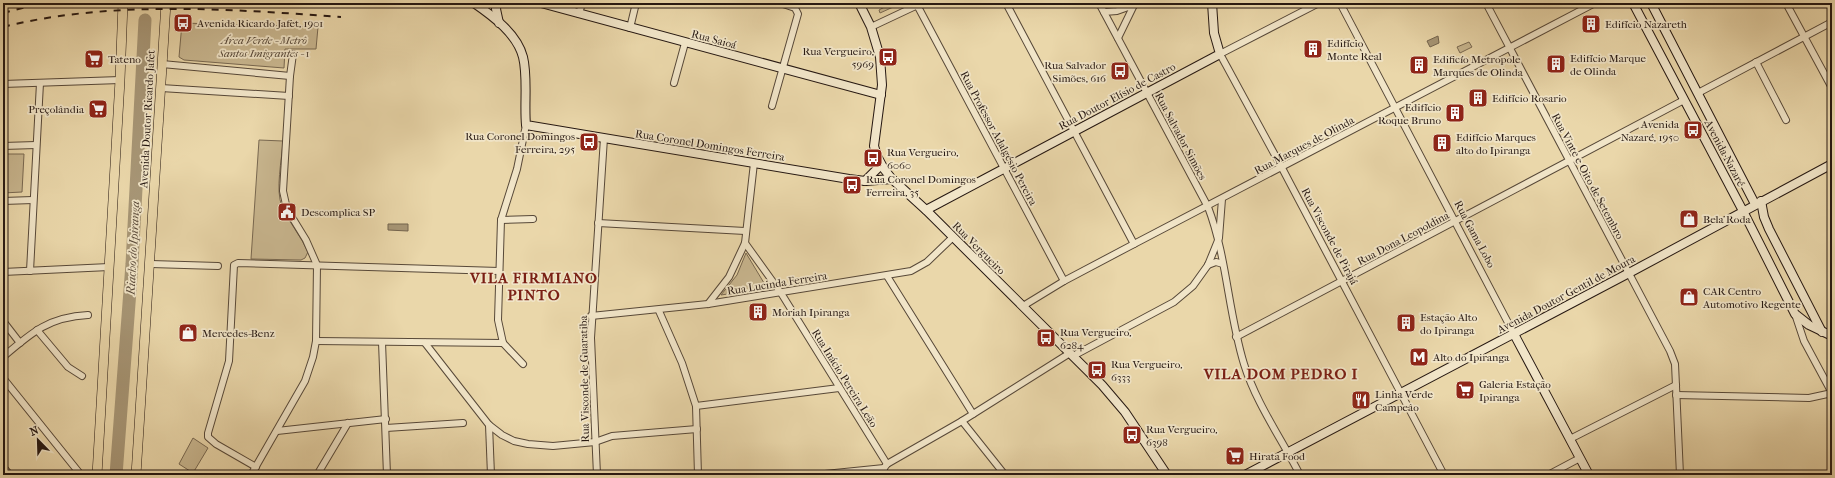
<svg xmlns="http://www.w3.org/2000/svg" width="1835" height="478" viewBox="0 0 1835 478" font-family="'IM FELL French Canon',serif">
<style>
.green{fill:#c9b790;stroke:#786851}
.water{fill:#a79676;stroke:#73644e}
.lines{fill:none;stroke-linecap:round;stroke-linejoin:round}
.river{stroke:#a79676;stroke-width:13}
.street-casing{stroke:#574838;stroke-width:8}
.secondary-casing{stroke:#261812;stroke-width:10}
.primary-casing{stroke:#261812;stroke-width:10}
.street{stroke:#f1e5c8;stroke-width:6}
.secondary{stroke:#f1e5c8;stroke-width:8}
.primary{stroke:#ead7aa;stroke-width:9}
.rail{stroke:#261812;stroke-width:2;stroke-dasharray:7 7;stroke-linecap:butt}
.labels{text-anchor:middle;stroke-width:3.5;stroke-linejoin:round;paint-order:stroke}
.poi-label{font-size:11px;fill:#261812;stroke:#f1e5c8;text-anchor:start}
.street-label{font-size:11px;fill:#261812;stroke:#f1e5c8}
.park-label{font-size:11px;font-style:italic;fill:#574838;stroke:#f1e5c8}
.water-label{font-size:12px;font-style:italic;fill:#5a4a3a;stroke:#f1e5c8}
.district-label{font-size:15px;font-weight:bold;letter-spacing:1px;fill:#7a1f14;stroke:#f1e5c8}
</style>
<rect width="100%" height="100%" fill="#ead7aa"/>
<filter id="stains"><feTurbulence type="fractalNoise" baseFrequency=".005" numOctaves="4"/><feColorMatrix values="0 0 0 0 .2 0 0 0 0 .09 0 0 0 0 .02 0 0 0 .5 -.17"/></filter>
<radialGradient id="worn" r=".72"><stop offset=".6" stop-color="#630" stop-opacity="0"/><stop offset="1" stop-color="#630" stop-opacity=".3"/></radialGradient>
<g class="green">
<polygon points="892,3 902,3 880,13 879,10"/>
<polygon points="182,23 318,27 316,49 285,49 284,68 184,60 179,57"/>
<polygon points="1469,42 1472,47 1460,53 1457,47"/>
<path d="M 259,140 L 283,141 C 282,159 275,191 282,206 C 289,223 301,236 308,252 L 305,258 L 301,260 L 251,259 Z"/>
<polygon points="3,154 24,154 22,192 3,193"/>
<polygon points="746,253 767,288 721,295 737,275"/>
<polygon points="193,438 208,448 193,473 179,464"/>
</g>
<g class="water">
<polygon points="1438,36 1439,43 1430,47 1427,41"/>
<polygon points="388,224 408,224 408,231 388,230"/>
</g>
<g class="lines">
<polyline class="river" points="116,475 132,264 145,20"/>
<g class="street-casing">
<g id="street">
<polyline points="916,3 1064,281"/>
<polyline points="1006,3 1134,244"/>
<path d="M 1099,3 L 1208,207 C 1227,257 1228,312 1244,364 C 1256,403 1281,438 1300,475"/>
<polyline points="1319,3 1220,54 1282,168 1444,475"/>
<polyline points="1340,3 1514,334"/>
<polyline points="1486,3 1670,351 1675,364 1680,475"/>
<polyline points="1786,3 1832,88"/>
<polyline points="1104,12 1117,11 1134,5"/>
<polyline points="579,14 582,3"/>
<polyline points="871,27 922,3"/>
<polyline points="630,28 636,3"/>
<polyline points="1118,38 1135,3"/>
<polyline points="1756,62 1786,120"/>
<polyline points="162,64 290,76"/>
<polyline points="674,83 685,43"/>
<polyline points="3,84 120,80"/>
<polyline points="161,88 289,96"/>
<polyline points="1698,93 1832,22"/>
<polyline points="772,106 798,14 795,8 780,3"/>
<polyline points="3,146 36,145"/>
<polyline points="3,201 33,200"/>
<polyline points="501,220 533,219"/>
<polyline points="598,223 745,231"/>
<polyline points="745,243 781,293 887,464"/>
<polyline points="151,264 218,266"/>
<polyline points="1208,265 1216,262 1223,264"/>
<polyline points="30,271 40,83"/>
<polyline points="3,272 109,267"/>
<polyline points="887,276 973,414"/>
<polyline points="708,304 729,277 745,243 754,163"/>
<polyline points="1023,306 1064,281 1134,244 1595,3"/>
<polyline points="659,311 682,363 696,406 698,475"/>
<polyline points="1795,314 1804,341 1832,393"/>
<polyline points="591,316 708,304 911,271 927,262 952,238"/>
<polyline points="3,321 20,343"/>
<polyline points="37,330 68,367 82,376"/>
<polyline points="1236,337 1684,100"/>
<polyline points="316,341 503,343"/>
<polyline points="382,342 387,475"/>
<polyline points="425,343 489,425 502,435 514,441 528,444 553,446 595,442 612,436 697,429"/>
<polyline points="1073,356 1174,302 1193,286 1208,265 1219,238 1222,199"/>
<path d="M 3,357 C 32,332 49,317 88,315"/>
<polyline points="523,364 503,343 498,320 501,220 517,169 526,125"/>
<polyline points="3,378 81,475"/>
<polyline points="1676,395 1809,398 1832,393"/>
<polyline points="696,406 839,388"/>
<polyline points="962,421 1005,475"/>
<polyline points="489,425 491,475"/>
<polyline points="386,428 463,423"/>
<polyline points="277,431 386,419"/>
<polyline points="1570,439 1676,385"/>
<polyline points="3,467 10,475"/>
<polyline points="256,467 216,444 208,437 208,433 229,361 234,265 238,263 499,271"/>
<polyline points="1680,474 1812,475"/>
<polyline points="251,475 305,381 313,357 316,341 317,265 306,240 287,209 283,191 290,76 293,54"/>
<polyline points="317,475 348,423"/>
<polyline points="597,475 591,338 604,138"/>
<polyline points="815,475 884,468"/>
<polyline points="879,475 887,464 962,421 1070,353"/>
<polyline points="1548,475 1580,458"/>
</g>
</g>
<g class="secondary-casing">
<g id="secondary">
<path d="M 474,3 C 493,16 517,34 523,57 C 528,77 524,104 526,125 L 849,179 L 865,181 L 892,179"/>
<polyline points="497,3 496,9 499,23"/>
<polyline points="541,3 881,95"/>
<polyline points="859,3 871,27 880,57 882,85 874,146 877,156 884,169 892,179 926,210 1102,385 1125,412 1167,475"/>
<polyline points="1633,3 1743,211 1795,314 1809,325 1832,336"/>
<polyline points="1651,3 1755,204"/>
<polyline points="865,181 881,165"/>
<polyline points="1761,201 1764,217 1769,229 1822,332"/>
<polyline points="926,210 1220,54 1214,33 1212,3"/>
<polyline points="1514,334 1589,475"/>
<polyline points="1245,475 1629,273 1832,164"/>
</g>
</g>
<g class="primary-casing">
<g id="primary">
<polyline points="97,475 120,80 123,3"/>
<polyline points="136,475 166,3"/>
</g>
</g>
<use href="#street" class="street"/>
<use href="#secondary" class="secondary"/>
<use href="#primary" class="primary"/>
<g class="rail">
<polyline points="327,3 343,4"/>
<polyline points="3,13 42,3"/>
<path d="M 3,27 C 110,0 230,9 341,17"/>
</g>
</g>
<defs>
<g id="bus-square" transform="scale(1)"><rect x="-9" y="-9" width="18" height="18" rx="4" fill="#8f2418" stroke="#f1e5c8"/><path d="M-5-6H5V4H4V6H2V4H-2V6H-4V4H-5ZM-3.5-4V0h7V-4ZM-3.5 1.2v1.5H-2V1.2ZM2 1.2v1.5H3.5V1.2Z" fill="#fff"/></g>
<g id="building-square" transform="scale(1)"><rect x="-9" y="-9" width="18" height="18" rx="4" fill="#8f2418" stroke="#f1e5c8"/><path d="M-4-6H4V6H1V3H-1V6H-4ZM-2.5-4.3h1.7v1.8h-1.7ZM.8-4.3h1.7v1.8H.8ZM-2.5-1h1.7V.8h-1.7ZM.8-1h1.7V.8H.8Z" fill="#fff"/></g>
<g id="supermarket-square" transform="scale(1)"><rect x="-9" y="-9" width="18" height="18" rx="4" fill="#8f2418" stroke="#f1e5c8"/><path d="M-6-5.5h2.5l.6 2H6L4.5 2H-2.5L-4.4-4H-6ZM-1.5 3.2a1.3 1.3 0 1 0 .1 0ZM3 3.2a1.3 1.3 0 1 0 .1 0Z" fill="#fff"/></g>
<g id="civic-square" transform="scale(1)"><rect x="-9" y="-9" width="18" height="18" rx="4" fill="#8f2418" stroke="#f1e5c8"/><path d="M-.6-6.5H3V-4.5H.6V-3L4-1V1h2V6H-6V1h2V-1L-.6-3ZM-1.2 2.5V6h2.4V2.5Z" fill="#fff"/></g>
<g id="shop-square" transform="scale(1)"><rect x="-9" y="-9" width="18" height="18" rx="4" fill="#8f2418" stroke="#f1e5c8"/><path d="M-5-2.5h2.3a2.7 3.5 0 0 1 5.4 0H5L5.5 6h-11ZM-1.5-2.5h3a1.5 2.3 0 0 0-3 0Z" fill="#fff"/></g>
<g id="metro-square" transform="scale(1)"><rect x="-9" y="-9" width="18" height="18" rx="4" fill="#8f2418" stroke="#f1e5c8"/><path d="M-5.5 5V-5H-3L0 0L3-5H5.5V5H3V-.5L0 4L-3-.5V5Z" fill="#fff"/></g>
<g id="restaurant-square" transform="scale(1)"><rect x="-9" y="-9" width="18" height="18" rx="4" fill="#8f2418" stroke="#f1e5c8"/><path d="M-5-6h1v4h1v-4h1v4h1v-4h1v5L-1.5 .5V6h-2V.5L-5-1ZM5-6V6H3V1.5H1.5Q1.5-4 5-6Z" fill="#fff"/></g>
</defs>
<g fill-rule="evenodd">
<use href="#bus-square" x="183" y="23"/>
<use href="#building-square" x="1591" y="24"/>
<use href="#building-square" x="1313" y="49"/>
<use href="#bus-square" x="888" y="57"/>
<use href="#supermarket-square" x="94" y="59"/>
<use href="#building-square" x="1556" y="64"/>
<use href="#building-square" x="1419" y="65"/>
<use href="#bus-square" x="1120" y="71"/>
<use href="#building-square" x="1478" y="98"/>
<use href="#supermarket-square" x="98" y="109"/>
<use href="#building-square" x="1455" y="113"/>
<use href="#bus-square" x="1693" y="130"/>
<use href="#bus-square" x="589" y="142"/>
<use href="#building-square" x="1442" y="143"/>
<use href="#bus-square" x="873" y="158"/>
<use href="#bus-square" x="852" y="185"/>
<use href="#civic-square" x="287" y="212"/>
<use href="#shop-square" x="1689" y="219"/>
<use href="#shop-square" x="1689" y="297"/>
<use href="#building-square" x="758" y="312"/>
<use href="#building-square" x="1406" y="323"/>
<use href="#shop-square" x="188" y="333"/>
<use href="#bus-square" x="1046" y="338"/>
<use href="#metro-square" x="1419" y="357"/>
<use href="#bus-square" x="1097" y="370"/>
<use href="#supermarket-square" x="1465" y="390"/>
<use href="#restaurant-square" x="1361" y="400"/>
<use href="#bus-square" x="1132" y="435"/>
<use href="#supermarket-square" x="1235" y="456"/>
</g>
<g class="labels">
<g class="poi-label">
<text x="197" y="27">Avenida Ricardo Jafet, 1901</text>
<text x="1605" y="28">Edifício Nazareth</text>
<text x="1327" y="47">Edifício<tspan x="1327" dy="13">Monte Real</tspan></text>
<text x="874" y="55" text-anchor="end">Rua Vergueiro,<tspan x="874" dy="13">5969</tspan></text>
<text x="1570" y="62">Edifício Marque<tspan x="1570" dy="13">de Olinda</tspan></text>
<text x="108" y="63">Tateno</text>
<text x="1433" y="63">Edificío Metropole<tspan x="1433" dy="13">Marques de Olinda</tspan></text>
<text x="1106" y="69" text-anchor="end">Rua Salvador<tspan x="1106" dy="13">Simões, 616</tspan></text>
<text x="1492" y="102">Edifício Rosario</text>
<text x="1441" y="111" text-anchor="end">Edifício<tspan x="1441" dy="13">Roque Bruno</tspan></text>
<text x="84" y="113" text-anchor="end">Preçolândia</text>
<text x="1679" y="128" text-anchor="end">Avenida<tspan x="1679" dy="13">Nazaré, 1950</tspan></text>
<text x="575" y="140" text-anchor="end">Rua Coronel Domingos<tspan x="575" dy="13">Ferreira, 295</tspan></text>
<text x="1456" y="141">Edifício Marques<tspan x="1456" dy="13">alto do Ipiranga</tspan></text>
<text x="887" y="156">Rua Vergueiro,<tspan x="887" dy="13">6060</tspan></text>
<text x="866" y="183">Rua Coronel Domingos<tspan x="866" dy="13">Ferreira, 35</tspan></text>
<text x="301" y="216">Descomplica SP</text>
<text x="1703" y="223">Bela Roda</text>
<text x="1703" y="295">CAR Centro<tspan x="1703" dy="13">Automotivo Regente</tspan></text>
<text x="772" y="316">Moriah Ipiranga</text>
<text x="1420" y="321">Estação Alto<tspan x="1420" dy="13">do Ipiranga</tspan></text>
<text x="1060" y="336">Rua Vergueiro,<tspan x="1060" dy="13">6284</tspan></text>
<text x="202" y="337">Mercedes-Benz</text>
<text x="1433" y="361">Alto do Ipiranga</text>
<text x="1111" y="368">Rua Vergueiro,<tspan x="1111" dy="13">6333</tspan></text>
<text x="1479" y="388">Galeria Estação<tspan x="1479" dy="13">Ipiranga</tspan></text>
<text x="1375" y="398">Linha Verde<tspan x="1375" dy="13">Campeâo</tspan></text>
<text x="1146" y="433">Rua Vergueiro,<tspan x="1146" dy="13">6398</tspan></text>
<text x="1249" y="460">Hirata Food</text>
</g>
<g class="street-label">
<text transform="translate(714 39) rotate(15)" y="4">Rua Saioá</text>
<text transform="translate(1117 96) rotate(-28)" y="4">Rua Doutor Elísio de Castro</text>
<text transform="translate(147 119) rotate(-87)" y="4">Avenida Doutor Ricardo Jafet</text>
<text transform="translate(1181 136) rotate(62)" y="4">Rua Salvador Simões</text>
<text transform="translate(999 138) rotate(62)" y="4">Rua Professor Adalgésio Pereira</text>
<text transform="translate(710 145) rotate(9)" y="4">Rua Coronel Domingos Ferreira</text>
<text transform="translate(1304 145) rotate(-28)" y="4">Rua Marques de Olinda</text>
<text transform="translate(1725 153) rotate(62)" y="4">Avenida Nazaré</text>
<text transform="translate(1588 176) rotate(62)" y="4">Rua Vinte e Oito de Setembro</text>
<text transform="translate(1475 234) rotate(62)" y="4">Rua Gama Lobo</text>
<text transform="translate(1330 236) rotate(62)" y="4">Rua Visconde de Pirajá</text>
<text transform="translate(1403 238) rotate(-28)" y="4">Rua Dona Leopoldina</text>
<text transform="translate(979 248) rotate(45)" y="4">Rua Vergueiro</text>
<text transform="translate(777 283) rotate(-9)" y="4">Rua Lucinda Ferreira</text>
<text transform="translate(1566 294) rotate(-28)" y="4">Avenida Doutor Gentil de Moura</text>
<text transform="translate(845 378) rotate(58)" y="4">Rua Inácio Pereira Leão</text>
<text transform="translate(584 379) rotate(-91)" y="4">Rua Visconde de Guaratiba</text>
</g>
<g class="park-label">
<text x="264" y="44">Área Verde - Metrô<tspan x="264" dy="13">Santos Imigrantes - 1</tspan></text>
</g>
<g class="water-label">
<text transform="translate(133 248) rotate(-87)" y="4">Riacho do Ipiranga</text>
</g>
<g class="district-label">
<text x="534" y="283">VILA FIRMIANO<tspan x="534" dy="17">PINTO</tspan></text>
<text x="1281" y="379">VILA DOM PEDRO I</text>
</g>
</g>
<rect width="1835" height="478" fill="none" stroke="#ead7aa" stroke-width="16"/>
<rect x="4" y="4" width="1827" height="470" fill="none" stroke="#261812" stroke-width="2"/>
<rect x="8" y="8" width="1819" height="462" fill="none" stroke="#261812"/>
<g transform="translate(38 440) rotate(337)" stroke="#f1e5c8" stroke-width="3" paint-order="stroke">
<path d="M0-3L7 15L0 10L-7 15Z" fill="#261812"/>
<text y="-6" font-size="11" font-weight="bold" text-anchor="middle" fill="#261812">N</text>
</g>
<rect width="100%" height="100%" filter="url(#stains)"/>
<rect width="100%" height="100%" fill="url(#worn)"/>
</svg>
